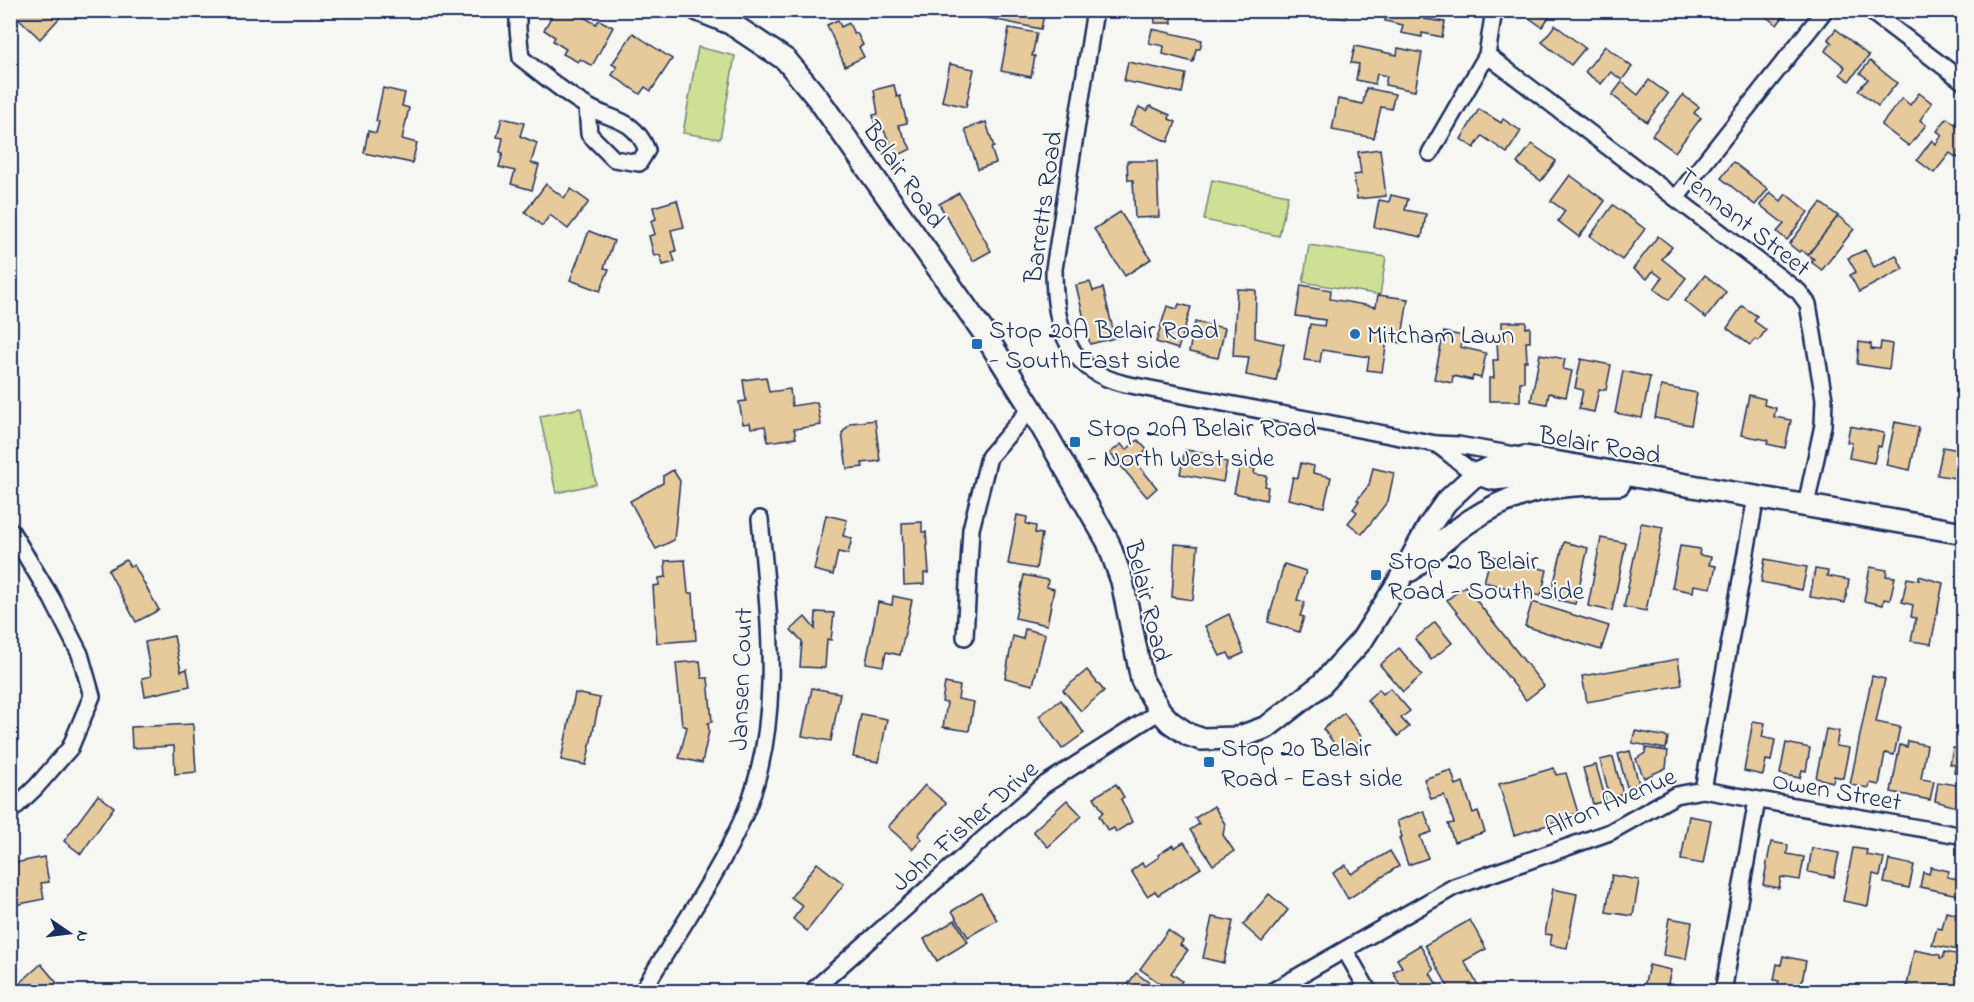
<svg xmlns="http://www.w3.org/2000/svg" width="1974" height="1002" viewBox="0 0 1974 1002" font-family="'Indie Flower',sans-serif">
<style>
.green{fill:#cde094;stroke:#748879;stroke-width:1.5}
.building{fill:#e7ca9b;stroke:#1b2f5e;stroke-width:1.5}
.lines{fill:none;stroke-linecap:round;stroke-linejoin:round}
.street-casing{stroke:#1b2f5e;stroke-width:20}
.secondary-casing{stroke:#1b2f5e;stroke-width:26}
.street{stroke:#f6f6f2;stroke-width:15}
.secondary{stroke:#f6f6f2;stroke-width:21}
.rail-casing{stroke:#1b2f5e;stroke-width:7}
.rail{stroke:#f6f6f2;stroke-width:4.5;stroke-dasharray:14;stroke-linecap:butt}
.poi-dot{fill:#1f6fb2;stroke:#f6f6f2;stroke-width:2}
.labels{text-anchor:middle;stroke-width:4.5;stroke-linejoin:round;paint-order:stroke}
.street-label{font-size:26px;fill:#1b2f5e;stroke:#f6f6f2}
.poi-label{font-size:26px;fill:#1b2f5e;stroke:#f6f6f2;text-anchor:start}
</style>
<rect width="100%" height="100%" fill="#f6f6f2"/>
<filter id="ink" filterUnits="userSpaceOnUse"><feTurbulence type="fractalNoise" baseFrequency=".0167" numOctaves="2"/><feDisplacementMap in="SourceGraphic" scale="12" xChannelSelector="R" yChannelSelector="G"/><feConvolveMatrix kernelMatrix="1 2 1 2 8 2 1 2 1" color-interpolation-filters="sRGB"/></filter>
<g filter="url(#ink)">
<g class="green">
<polygon points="1301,11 1348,11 1346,19"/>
<polygon points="698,47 735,56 720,139 683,133"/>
<polygon points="1212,180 1288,195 1279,236 1204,220"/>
<polygon points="1309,245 1386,257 1380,295 1303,282"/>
<polygon points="581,408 596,484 556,493 540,416"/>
</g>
<g class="building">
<polygon points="16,10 67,10 40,39 13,13"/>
<polygon points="555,10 582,10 587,13 585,18 596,24 599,20 613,27 592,66 580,59 578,62 563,54 566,49 553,41 555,37 544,30"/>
<polygon points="978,10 1045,10 1041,29 977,16"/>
<polygon points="1154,10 1171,10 1172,23 1155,23"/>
<polygon points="1387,10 1426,10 1424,19 1445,22 1442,37 1422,33 1422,37 1401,33 1403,25 1385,21"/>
<polygon points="1528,10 1554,10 1542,27 1525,15"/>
<polygon points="1757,10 1788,10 1777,25"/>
<polygon points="838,20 841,27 849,23 854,34 857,33 863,45 859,47 864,57 845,66 827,25"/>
<polygon points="1555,25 1585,48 1571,65 1542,42"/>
<polygon points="1009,28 1037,33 1032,56 1035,56 1031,77 1001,71"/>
<polygon points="1152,29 1202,40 1200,49 1196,49 1193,62 1163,54 1164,46 1149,43"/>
<polygon points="1836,29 1869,56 1849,81 1840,74 1845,67 1825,51 1832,43 1828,39"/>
<polygon points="633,33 672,59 651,91 645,87 640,94 612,75 617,67 612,64"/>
<polygon points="1355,46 1397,55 1398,48 1422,53 1415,91 1385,85 1387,76 1377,74 1375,84 1356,80 1359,64 1351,63"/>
<polygon points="1605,46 1632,67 1622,80 1611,72 1601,84 1585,72"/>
<polygon points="1870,61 1897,83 1878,106 1858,90 1868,79 1860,73"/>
<polygon points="1128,62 1186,74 1182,93 1124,81"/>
<polygon points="950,64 974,69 966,107 942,101"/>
<polygon points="1649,80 1668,94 1647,122 1612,95 1622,82 1638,95"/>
<polygon points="894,85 897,97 900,96 907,123 898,125 911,149 897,156 883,129 876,131 873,115 878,114 874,90"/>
<polygon points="383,88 405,93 402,106 409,108 402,139 417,143 412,163 364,153 368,131 376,133 379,122 376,121"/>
<polygon points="1366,88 1395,94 1391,109 1381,107 1374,138 1332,130 1338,99 1363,104"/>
<polygon points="1919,93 1932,103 1920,120 1926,125 1909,146 1881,125 1902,98 1910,105"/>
<polygon points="1683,95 1699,107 1694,113 1701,118 1675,152 1652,135"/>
<polygon points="1150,106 1170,115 1169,119 1176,122 1168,142 1130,125 1139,107 1147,111"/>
<polygon points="1479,109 1501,123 1503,119 1521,131 1507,153 1482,136 1474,148 1461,139"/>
<polygon points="502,118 524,123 520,136 537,143 531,163 539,165 532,190 511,184 515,171 499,167 503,153 500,152 503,138 497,137"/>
<polygon points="1947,118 1964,131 1962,137 1964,138 1964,158 1960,155 1957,158 1950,153 1934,173 1917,160 1932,140 1936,144 1942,135 1937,131"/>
<polygon points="986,122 994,147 991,148 996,163 978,169 965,129"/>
<polygon points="1532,144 1556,161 1541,181 1517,163"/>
<polygon points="1380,149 1386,196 1357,199 1354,175 1361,174 1358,152"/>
<polygon points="1127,161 1157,161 1159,217 1135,218 1133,180 1128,180"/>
<polygon points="1733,162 1768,189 1755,205 1721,178"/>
<polygon points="1570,175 1605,201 1579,237 1558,221 1565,211 1551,201"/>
<polygon points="546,184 564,198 571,189 589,202 568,229 550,215 542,226 525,212"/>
<polygon points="1770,192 1781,201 1786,194 1808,212 1787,240 1777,232 1784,224 1760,205"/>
<polygon points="959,193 991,251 973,261 939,204"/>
<polygon points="1391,195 1408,199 1405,210 1426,214 1422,237 1374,227 1379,200 1389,202"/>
<polygon points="677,200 684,227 671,230 676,251 672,252 675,262 663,265 660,255 654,256 649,236 655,234 651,221 656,219 653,207"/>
<polygon points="1821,203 1838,216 1808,255 1801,250 1799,252 1789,244"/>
<polygon points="1613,205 1645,229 1622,260 1590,236"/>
<polygon points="1120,212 1151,259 1125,276 1094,229"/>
<polygon points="1838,216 1854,229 1822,270 1811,262 1814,259 1808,255"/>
<polygon points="589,231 614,241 604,268 609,269 600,291 570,280"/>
<polygon points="1957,232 1964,233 1964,257 1955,257"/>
<polygon points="1658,236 1672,247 1662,259 1686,278 1669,300 1654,289 1662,278 1653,271 1647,279 1633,269"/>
<polygon points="1865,250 1874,267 1896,255 1903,269 1859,292 1850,275 1856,272 1848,258"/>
<polygon points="1705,275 1726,292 1706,318 1685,301"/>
<polygon points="1090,282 1093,291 1103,288 1115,338 1090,344 1076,285"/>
<polygon points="1301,285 1331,290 1330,299 1376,307 1378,295 1408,299 1401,343 1387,341 1382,372 1367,370 1369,357 1322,350 1320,362 1304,360 1310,324 1324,326 1325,320 1296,316"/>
<polygon points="1237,289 1256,290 1255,338 1284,344 1276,381 1246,375 1249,357 1233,356"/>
<polygon points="1179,304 1191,307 1178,349 1156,342 1167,306 1177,309"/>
<polygon points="1742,306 1757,316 1754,321 1766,330 1758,341 1755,339 1750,345 1727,328"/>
<polygon points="1195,322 1225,328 1218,358 1189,352"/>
<polygon points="1502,322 1526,322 1526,328 1530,327 1530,342 1526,342 1527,361 1524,361 1524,382 1520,382 1520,401 1489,401 1489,378 1494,378 1493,360 1498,360 1497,341 1502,341"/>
<polygon points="1960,325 1964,325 1964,354 1962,354"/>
<polygon points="1444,332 1463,336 1460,347 1486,353 1481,378 1473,376 1472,380 1453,376 1452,383 1434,379"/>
<polygon points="1859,342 1871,344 1871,349 1880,350 1881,342 1892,344 1889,369 1857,364"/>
<polygon points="1540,354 1565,359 1563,369 1572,371 1566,397 1549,393 1547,404 1531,401"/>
<polygon points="1581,359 1611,365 1606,390 1599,389 1594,412 1579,409 1583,390 1575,388"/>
<polygon points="1623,371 1650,377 1642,418 1615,413"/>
<polygon points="766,377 769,392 790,389 792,406 817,402 821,425 794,429 796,438 768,442 765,426 751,428 750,423 743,424 739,402 746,401 743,380"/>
<polygon points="1661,386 1697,393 1691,425 1655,418"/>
<polygon points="1749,395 1765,399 1764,405 1776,408 1774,417 1791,420 1785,448 1767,444 1768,440 1741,435"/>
<polygon points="875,420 880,461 862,463 863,467 847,469 842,433 851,423"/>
<polygon points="1895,422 1919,427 1910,470 1886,465"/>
<polygon points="1850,426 1884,433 1881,447 1878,446 1874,463 1849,458 1852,443 1847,442"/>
<polygon points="1138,440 1147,450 1135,461 1157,488 1147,497 1110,453 1121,444 1126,450"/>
<polygon points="1943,447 1964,451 1964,475 1956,473 1955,478 1937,475"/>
<polygon points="1185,450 1209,453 1209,457 1214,458 1213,459 1227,462 1223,482 1180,474"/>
<polygon points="1301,463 1314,466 1313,473 1331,477 1324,507 1288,499 1293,477 1298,478"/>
<polygon points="1240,466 1255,469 1254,474 1267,476 1265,486 1268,487 1266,500 1234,493"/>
<polygon points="1373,468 1394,473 1388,501 1362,534 1348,523 1357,512 1353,509 1359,501 1357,500 1369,485"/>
<polygon points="673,470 680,481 674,540 656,549 630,501 663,483 663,476"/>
<polygon points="826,515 847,520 843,536 852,538 848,554 838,552 833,575 814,570"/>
<polygon points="1017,515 1027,517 1026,524 1036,526 1035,533 1042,534 1036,569 1008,564"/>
<polygon points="922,522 922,532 926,532 929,573 924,573 924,584 904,585 902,523"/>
<polygon points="1641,523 1663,527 1646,611 1624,607"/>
<polygon points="1601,538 1626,543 1612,611 1588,606"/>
<polygon points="1564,542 1588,548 1575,604 1550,598"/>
<polygon points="1175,544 1198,546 1193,600 1172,597"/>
<polygon points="1680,546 1700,549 1699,555 1711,557 1709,565 1716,566 1711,588 1694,585 1693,592 1672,588"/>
<polygon points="1491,556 1547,570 1541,596 1484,582"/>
<polygon points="1765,559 1807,567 1802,590 1761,582"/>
<polygon points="126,560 130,567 134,565 159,610 136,622 108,570"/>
<polygon points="685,560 688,593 693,593 696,640 657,643 653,586 659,585 659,578 666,577 665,561"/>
<polygon points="1284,564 1306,571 1297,600 1305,602 1300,616 1304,617 1299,632 1268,622"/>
<polygon points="1870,567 1887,570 1886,576 1895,577 1890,600 1884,599 1883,605 1864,601"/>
<polygon points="1815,569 1828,571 1827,576 1849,580 1845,603 1810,597"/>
<polygon points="1024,575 1048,580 1047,587 1054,589 1047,625 1015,618"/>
<polygon points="1919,576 1943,583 1931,644 1911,641 1916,618 1911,617 1913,605 1902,602 1907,578 1919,580"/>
<polygon points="1465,586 1544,686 1526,700 1447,600"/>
<polygon points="893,596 912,600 900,655 886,652 883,666 866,663 878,602 892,605"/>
<polygon points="1532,602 1609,626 1601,650 1525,626"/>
<polygon points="816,612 834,613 831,640 827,639 825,668 800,667 802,641 791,630 805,617 815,629"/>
<polygon points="1229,614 1244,653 1231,659 1228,653 1220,656 1205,626"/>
<polygon points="1435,622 1452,643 1431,660 1415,639"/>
<polygon points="1025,629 1045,634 1033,685 1005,678 1013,636 1023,639"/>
<polygon points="174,636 181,671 187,669 190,686 145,696 142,678 151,676 145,642"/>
<polygon points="1399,648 1422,675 1403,692 1380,665"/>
<polygon points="1678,659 1682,685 1587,702 1582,676"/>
<polygon points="700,661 702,678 708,678 712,722 708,723 709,731 702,763 679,758 687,727 682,725 676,663"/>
<polygon points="1087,670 1104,691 1081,711 1063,690"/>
<polygon points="1872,676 1885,679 1876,722 1900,727 1894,755 1885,753 1879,785 1870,783 1869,788 1850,785"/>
<polygon points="945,683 960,686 958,699 974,702 969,731 943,727 947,703 942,702"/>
<polygon points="812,688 840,693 831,741 802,736"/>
<polygon points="1390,688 1410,711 1401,718 1409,727 1398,736 1367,700 1379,689 1383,694"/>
<polygon points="575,693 600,698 586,765 561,760"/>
<polygon points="1061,700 1084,733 1062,749 1039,716"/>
<polygon points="1344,713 1363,739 1343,755 1323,729"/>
<polygon points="861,714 887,719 879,762 853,757"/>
<polygon points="1753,721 1765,723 1762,737 1775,740 1771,761 1766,760 1763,775 1744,771"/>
<polygon points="193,724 196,772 175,774 174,746 132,748 131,727"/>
<polygon points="1826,729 1839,731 1836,746 1849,748 1843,778 1834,776 1833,782 1816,778"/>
<polygon points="1635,731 1668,737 1666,749 1632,743"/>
<polygon points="1908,741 1927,745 1921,779 1934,781 1930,800 1891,792 1900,745 1907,747"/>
<polygon points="1786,743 1810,748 1806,771 1802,770 1800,778 1780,774"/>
<polygon points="1646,748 1668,751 1666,768 1644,778 1636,759 1645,753"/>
<polygon points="1953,748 1964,750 1964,774 1954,772 1955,765 1950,764"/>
<polygon points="1630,751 1639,784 1627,787 1618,754"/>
<polygon points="1613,757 1623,794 1610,797 1600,760"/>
<polygon points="1596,765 1606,801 1593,804 1583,768"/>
<polygon points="1554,768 1556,775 1566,773 1578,813 1561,818 1561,821 1514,835 1499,784"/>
<polygon points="1451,770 1456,785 1463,782 1473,813 1478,811 1485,832 1454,842 1448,824 1454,823 1444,795 1431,799 1424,779"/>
<polygon points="1963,780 1964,809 1935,801 1938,782 1962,786"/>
<polygon points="1116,784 1124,797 1121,799 1132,822 1116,832 1114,828 1108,831 1099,816 1103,812 1094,797"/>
<polygon points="925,785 946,803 918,835 922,839 913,849 888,827"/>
<polygon points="98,795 114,807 81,854 64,841"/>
<polygon points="1067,800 1082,816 1048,847 1033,831"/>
<polygon points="1214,806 1225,824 1223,835 1234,851 1213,865 1190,830 1199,824 1195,818"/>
<polygon points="1424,811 1432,832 1420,836 1428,858 1408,865 1399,838 1402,837 1397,821"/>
<polygon points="1689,816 1711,820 1703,864 1681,860"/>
<polygon points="1184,842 1201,868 1158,895 1155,891 1147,896 1131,871 1142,863 1144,867 1159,857 1158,855 1173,845 1174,848"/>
<polygon points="1771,842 1788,845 1787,854 1804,857 1800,880 1781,877 1779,888 1763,885"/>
<polygon points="1812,848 1839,853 1834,877 1808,872"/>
<polygon points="1853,848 1867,850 1866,855 1884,858 1880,876 1873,874 1868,906 1843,901"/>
<polygon points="1390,851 1399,866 1348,899 1333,873 1346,865 1351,874"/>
<polygon points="44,857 49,882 41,883 44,899 10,906 10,864"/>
<polygon points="1889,860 1914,865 1909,888 1884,883"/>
<polygon points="817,863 844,884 807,931 793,919 803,906 791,897"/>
<polygon points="1931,867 1949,871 1947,877 1964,880 1963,896 1920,887 1923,872 1929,874"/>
<polygon points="1612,875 1639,880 1633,916 1606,912"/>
<polygon points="1553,889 1577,894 1567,948 1550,945 1552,935 1545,934"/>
<polygon points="981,893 997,920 968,937 952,911"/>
<polygon points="1269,894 1288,910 1262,942 1243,925"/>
<polygon points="1946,912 1956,914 1955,919 1964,921 1964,951 1932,945 1937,928 1942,929"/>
<polygon points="1212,917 1233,921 1224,963 1203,958"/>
<polygon points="1669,918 1692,922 1686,959 1663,955"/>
<polygon points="955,920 968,942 937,961 924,939"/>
<polygon points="1470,920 1486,949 1464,961 1479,987 1471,992 1451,992 1425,945"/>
<polygon points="1168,930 1183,941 1180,945 1188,950 1171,973 1182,981 1175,992 1172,992 1140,969"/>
<polygon points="1420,945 1434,970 1430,973 1441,992 1404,992 1393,972 1402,967 1397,959"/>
<polygon points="1914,950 1940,955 1940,958 1943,958 1945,952 1961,955 1960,977 1963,978 1960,992 1933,992 1907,986"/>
<polygon points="1783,956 1806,961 1800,992 1776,992 1779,981 1774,980 1777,964 1781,965"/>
<polygon points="41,964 57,983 48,992 10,992"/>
<polygon points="1649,965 1671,970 1666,992 1643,992"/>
<polygon points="1136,973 1155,987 1151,992 1122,992"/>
</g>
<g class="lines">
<g class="street-casing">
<g id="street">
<path d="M 518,10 L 518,29 L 521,58 C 542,74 563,92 585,105 C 612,122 633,116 647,150 L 639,163 L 614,159 L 589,134 L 587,107"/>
<path d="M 1095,10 L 1054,269 C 1054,323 1065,370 1125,384 L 1436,444 L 1458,445 L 1520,456"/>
<polyline points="1494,10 1487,55 1799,292 1808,304 1824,399 1823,425 1806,505"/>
<polyline points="1869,10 1964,82"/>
<polyline points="1430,153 1487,55"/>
<polyline points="1676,198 1825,10"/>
<path d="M 1436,444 C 1450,453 1461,465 1476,474"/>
<polyline points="965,637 971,529 989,457 1031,408"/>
<polyline points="1703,790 1964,836"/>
<polyline points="10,812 36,787 70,748 92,696 80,654 52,599 11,531"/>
<polyline points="1345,950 1369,992"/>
<path d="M 642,992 C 676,934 716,879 743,818 C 784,727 769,615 760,519"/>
<polyline points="811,992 1044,785 1160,711"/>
<polyline points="1271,992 1454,887 1610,832 1676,795 1703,790 1756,497"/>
<polyline points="1723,992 1757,800"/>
</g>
</g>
<g class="secondary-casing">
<g id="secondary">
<polyline points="698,10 730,23 786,60 819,100 982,330 1031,408 1108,542 1122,581 1142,680 1160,711 1170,722 1189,735 1201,739 1237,738 1267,727 1321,685 1362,640 1398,583 1429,526 1446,502 1476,474 1500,464 1525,457 1964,533"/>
<polyline points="1476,474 1494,479 1543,474 1563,478"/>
<path d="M 1411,570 C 1445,537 1484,505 1531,492 C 1560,484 1590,484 1619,484"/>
</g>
</g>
<use href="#street" class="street"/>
<use href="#secondary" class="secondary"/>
<g class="rail-casing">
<polyline id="rail" points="1959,10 1964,14"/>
</g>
<use href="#rail" class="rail"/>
</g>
</g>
<g class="poi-dot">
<circle cx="1355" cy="334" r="6"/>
<rect x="971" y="338" width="12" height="12" rx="3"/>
<rect x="1069" y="436" width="12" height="12" rx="3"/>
<rect x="1370" y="569" width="12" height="12" rx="3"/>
<rect x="1203" y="756" width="12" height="12" rx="3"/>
</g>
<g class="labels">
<g class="street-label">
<text transform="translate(905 174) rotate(55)" y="9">Belair Road</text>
<text transform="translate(1042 207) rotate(-82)" y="9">Barretts Road</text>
<text transform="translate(1745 221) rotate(38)" y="9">Tennant Street</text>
<text transform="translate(1600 444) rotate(10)" y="9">Belair Road</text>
<text transform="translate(1149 601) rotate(76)" y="9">Belair Road</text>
<text transform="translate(740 679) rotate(-88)" y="9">Jansen Court</text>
<text transform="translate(1837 790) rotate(10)" y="9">Owen Street</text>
<text transform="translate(1610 801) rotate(-23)" y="9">Alton Avenue</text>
<text transform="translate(964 825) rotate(-41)" y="9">John Fisher Drive</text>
</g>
<g class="poi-label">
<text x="989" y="338">Stop 20A Belair Road<tspan x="989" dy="30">- South East side</tspan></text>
<text x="1367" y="343">Mitcham Lawn</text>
<text x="1087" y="436">Stop 20A Belair Road<tspan x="1087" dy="30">- North West side</tspan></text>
<text x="1388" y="569">Stop 20 Belair<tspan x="1388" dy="30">Road - South side</tspan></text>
<text x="1221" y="756">Stop 20 Belair<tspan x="1221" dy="30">Road - East side</tspan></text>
</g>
</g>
<rect width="1974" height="1002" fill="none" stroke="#f6f6f2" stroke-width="36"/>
<rect x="18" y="18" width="1938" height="966" fill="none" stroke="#1b2f5e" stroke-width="2" filter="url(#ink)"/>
<g transform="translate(69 933) rotate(104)" stroke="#f6f6f2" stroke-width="4.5" paint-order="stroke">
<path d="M0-4.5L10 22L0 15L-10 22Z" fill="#1b2f5e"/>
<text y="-9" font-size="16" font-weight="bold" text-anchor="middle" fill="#1b2f5e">N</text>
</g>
</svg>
